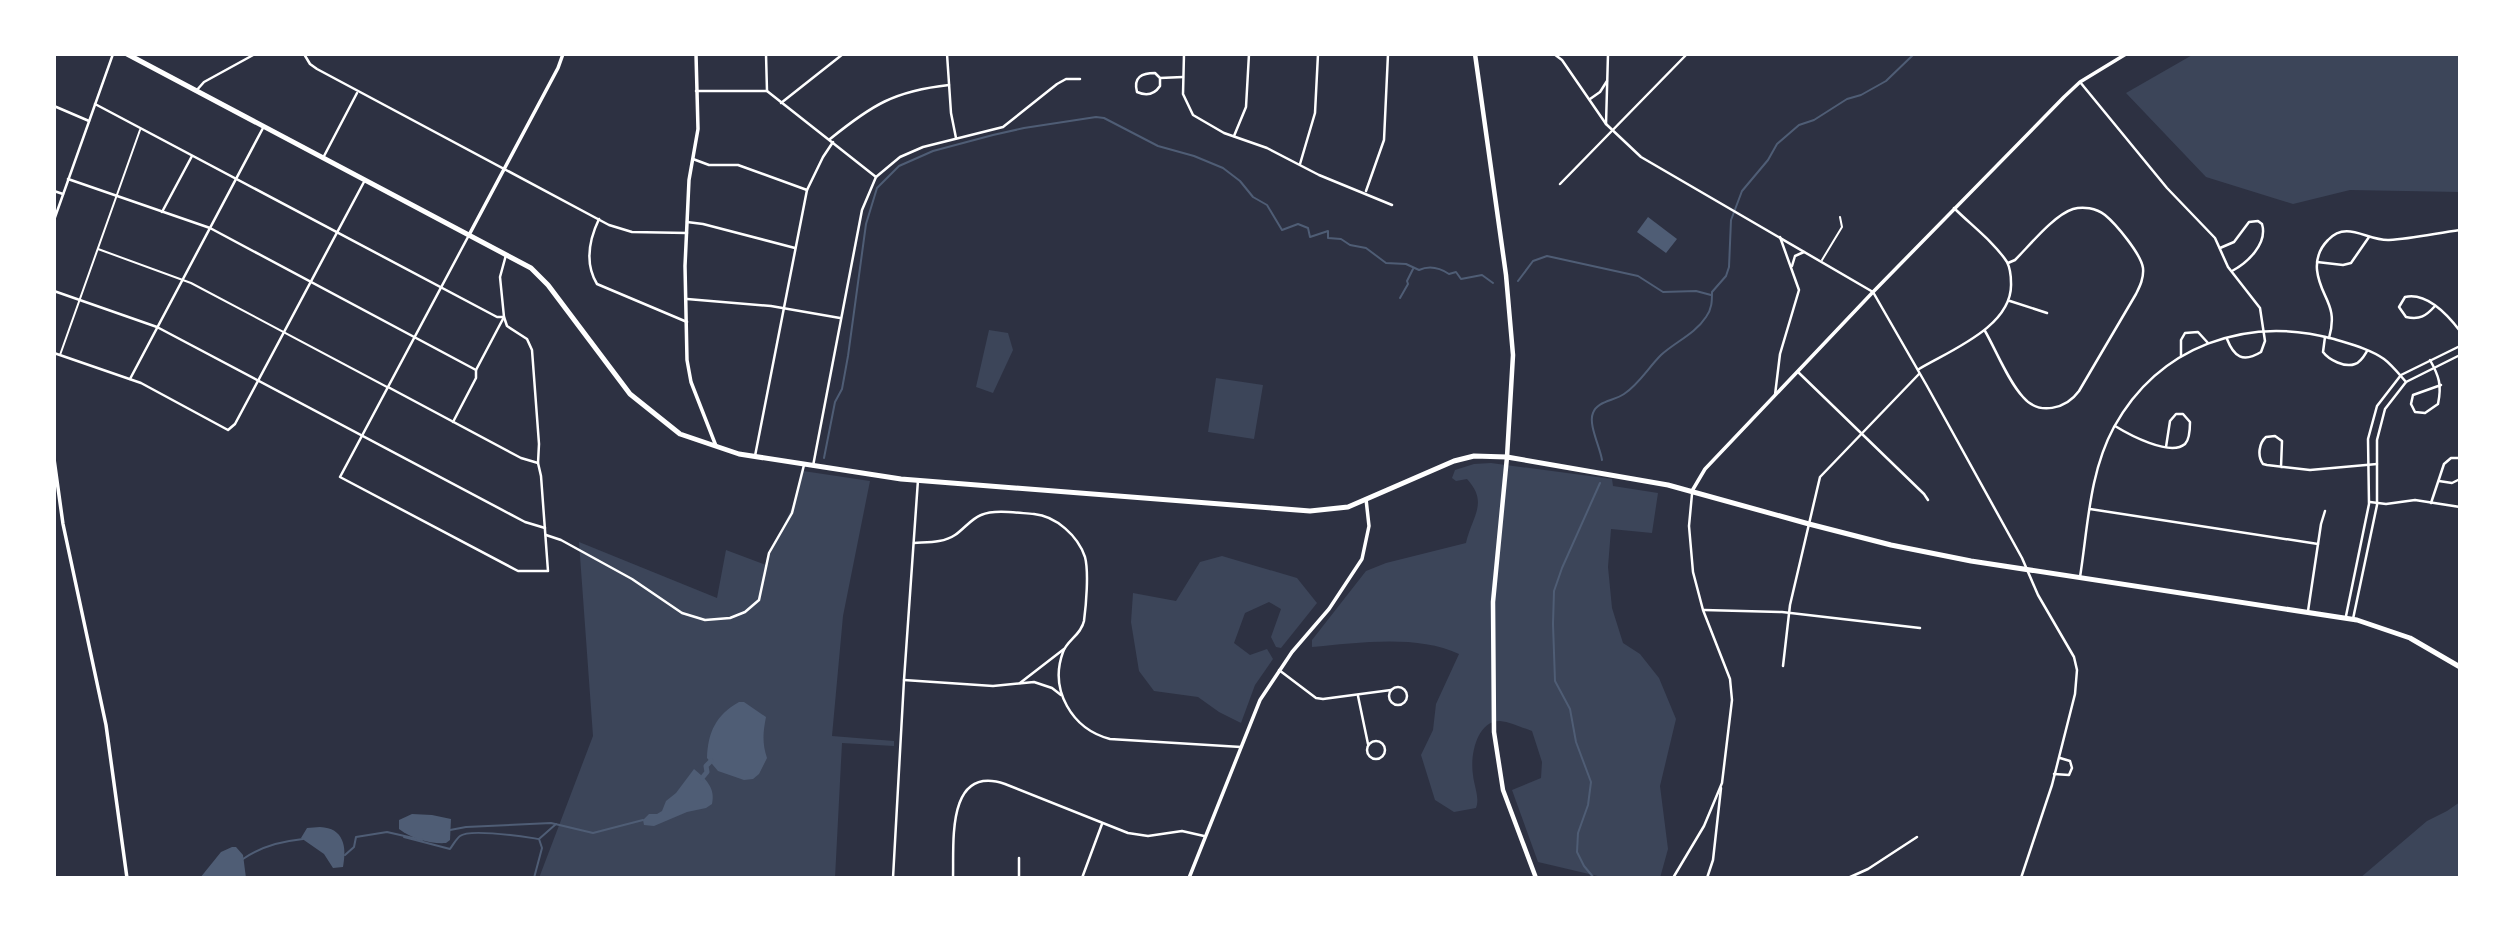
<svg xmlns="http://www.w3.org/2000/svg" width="2514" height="932" viewBox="0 0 2514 932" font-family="Figtree,sans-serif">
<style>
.green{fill:#3c4559}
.water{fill:#4f5d75}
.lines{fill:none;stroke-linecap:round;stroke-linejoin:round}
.stream{stroke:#4f5d75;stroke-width:2}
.canal{stroke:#4f5d75;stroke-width:5}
.service{stroke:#fff;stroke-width:2}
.minor{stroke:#fff;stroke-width:2.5}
.tertiary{stroke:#fff;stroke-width:3.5}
.secondary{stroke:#fff;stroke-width:4.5}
.primary{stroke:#fff;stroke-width:5}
</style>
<rect width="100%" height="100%" fill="#2d3142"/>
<g class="green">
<polygon points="2194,54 2460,54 2460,192 2350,190 2293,204 2206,177 2126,93"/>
<polygon points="989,330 1008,333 1013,350 993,393 976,387"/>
<polygon points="1216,378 1263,385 1254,439 1208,432"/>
<path d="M 1491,463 L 1612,479 L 1613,486 L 1658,493 L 1652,533 L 1611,529 L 1608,567 L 1612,608 L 1623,643 L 1640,654 L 1659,678 L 1676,719 L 1660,786 L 1668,849 L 1660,878 L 1606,878 L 1538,862 L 1512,790 L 1541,778 L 1542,762 L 1532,731 C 1523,728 1510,722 1500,721 C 1476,721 1470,757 1473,775 C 1474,786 1480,798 1476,808 L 1454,812 L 1435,800 L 1421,755 L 1433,730 L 1436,704 L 1459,654 C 1417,634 1357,643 1312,647 L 1312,640 L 1366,571 L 1386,563 L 1466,543 C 1472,516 1489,503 1467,479 L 1456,481 L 1452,478 L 1455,470 L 1474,464 Z"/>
<path d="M 803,471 L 870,481 L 843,616 L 832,736 L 894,741 L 894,746 L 842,743 L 835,878 L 539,878 L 593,736 L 579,542 L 717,598 L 726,550 L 766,565 C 778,531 797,507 803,471 Z"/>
<polygon points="1222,556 1297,578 1317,603 1281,648 1276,647 1271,637 1281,609 1269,602 1245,613 1234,643 1250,655 1267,649 1273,659 1255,685 1241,723 1219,712 1198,697 1154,691 1139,671 1131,622 1133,593 1176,601 1200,562"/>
<polygon points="2460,802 2460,878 2360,878 2427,821 2447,811"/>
</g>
<g class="water">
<polygon points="1648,217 1677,239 1666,253 1637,232"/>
<path d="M 739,702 L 744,702 L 766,717 C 763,732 762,743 767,758 L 759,774 L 753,779 L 744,780 L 718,771 L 707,758 C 708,732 716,715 739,702 Z"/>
<path d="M 694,769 C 705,778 716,788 712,804 L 706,808 L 687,812 L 654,826 L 644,825 L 643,820 L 649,814 L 657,814 L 662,811 L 666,801 L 676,793 Z"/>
<path d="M 412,814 L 432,815 L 451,819 L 450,840 L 446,843 C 430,844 412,839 399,829 L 399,820 Z"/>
<path d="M 320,827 C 344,828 347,847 343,867 L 333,868 L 324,854 L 301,838 L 307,828 Z"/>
<polygon points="232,847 236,847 243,855 246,878 200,878 221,852"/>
</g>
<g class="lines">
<g class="stream">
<polyline points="1518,281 1533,261 1547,256 1638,276 1663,292 1696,291 1711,295"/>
<polyline points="1400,298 1408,284 1407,281 1413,269"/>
<path d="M 824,458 L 835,402 L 842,389 L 848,356 L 866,224 L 877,188 L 899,166 L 933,151 L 993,135 L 1024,128 L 1096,117 L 1104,118 L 1158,146 L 1194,156 L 1223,168 L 1240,181 L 1253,197 L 1267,205 L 1282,230 L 1298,224 L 1308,228 L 1310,237 L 1328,231 L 1328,238 L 1341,239 L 1350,245 L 1366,248 L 1386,263 L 1406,264 L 1419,270 C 1430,265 1440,268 1449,274 L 1456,272 L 1461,279 L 1482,275 L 1493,283"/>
<path d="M 1602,460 C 1600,447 1588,424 1593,413 C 1597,401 1614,401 1624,394 C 1639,384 1648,368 1661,355 C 1675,342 1695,334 1706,317 C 1712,309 1712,301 1712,292 L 1726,276 L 1729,267 L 1731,220 L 1742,191 L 1768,160 L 1777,144 L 1799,125 L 1814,120 L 1847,99 L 1861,95 L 1886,81 L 1914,54"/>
<polyline points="450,830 466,827 551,823 593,833 643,820"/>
<path d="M 404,837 L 450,849 C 453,845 456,839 460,836 C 470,828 525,837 539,839 L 556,824"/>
<polyline points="345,855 354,847 356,837 387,832 422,840"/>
<path d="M 243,859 C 260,847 283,841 303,839"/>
<polyline points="534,878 542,848 539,839"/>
<polyline points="1594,878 1584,866 1577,852 1578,833 1588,805 1591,782 1576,742 1570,709 1555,681 1553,624 1554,591 1562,568 1600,483"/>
</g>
<polyline class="canal" points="702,778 707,772 706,766 711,761"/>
<g class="service">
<polyline points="98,249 191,283 387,387"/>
<polyline points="1822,260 1842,227 1840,217"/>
<polyline points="60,355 140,130"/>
</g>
<g class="minor">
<polyline points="304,54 310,64 317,69 609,225 632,232 687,233"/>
<polyline points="766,54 767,91"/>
<polyline points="947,54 951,113 956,138"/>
<polyline points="1184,54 1183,94 1193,115 1224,133 1267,148 1319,175 1392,205"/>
<polyline points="1554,54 1562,60 1606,124 1641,157 1873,292 1927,386 2022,558 2038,595 2074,657 2077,670 2075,694 2052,785 2021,878"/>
<path d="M 1160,78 L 1160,86 C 1154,95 1146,96 1137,92 C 1133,77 1142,73 1155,73 L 1160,78 L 1183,77"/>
<path d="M 2080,82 L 2167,188 L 2215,238 L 2228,267 L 2260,308 L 2265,341 L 2261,352 C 2243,363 2234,357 2227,339"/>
<polyline points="196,91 204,82 255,54"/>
<polyline points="696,91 767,91 876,177"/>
<polyline points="1590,99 1600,92 1607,81"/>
<polyline points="781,103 843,54"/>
<polyline points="95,104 497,317 504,317 476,370 476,378 453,422"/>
<polyline points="54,106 89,121"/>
<polyline points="1606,124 1608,54"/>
<polyline points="1234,136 1246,107 1249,54"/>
<path d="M 830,139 C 872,105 894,91 949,85"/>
<polyline points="323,158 357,93"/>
<polyline points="693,159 709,165 738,165 807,190"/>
<polyline points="1300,164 1315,113 1318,54"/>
<polyline points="68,179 210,228 476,370"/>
<polyline points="1560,184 1687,54"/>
<polyline points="54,191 63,194"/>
<polyline points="1366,191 1384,140 1388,54"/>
<polyline points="162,212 192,156"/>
<path d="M 599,219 C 589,240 585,264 597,284 L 687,322"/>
<polyline points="54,220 113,54"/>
<polyline points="687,222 703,224 795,248"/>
<polyline points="469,235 340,477 518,571 548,571 541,476 538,463 539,444 532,350 527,339 507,326 504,317 500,277 506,255"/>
<path d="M 2220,248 L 2234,242 L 2249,222 L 2258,221 L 2262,224 C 2268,244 2247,263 2232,271"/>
<polyline points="2317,262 2343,265 2351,263 2369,237"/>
<polyline points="1792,266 1795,256 1804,252"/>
<polyline points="54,291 157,327 525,522 545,528"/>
<polyline points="687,299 771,306 840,318"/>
<polyline points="2010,301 2047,313"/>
<path d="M 2435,306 C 2426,316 2420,320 2406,317 L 2399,307 L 2405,297 C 2427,292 2447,314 2460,331"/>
<path d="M 1985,331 C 1996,350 2008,381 2023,397 C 2039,416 2066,409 2079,391 L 2136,294 C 2140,286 2144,278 2143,268 C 2141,254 2116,224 2105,215 C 2096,208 2083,206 2073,209 C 2054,215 2030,245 2015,260 L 2008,263"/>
<path d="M 2325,337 L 2323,352 C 2329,360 2345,368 2355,364 C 2361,362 2364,356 2367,351"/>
<path d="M 2329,338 C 2339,304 2320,298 2317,270 C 2316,258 2320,248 2328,240 C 2347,220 2367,241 2389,240 C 2412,239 2437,233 2460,230"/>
<polyline points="54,353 141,383 228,430 235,424 365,180"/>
<polyline points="2181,356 2181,340 2185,333 2198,332 2208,343"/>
<path d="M 2430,360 C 2439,376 2442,385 2438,404 L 2425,413 L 2415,412 L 2411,404 L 2413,395 L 2441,385"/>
<path d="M 1919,369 C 1951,350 2013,326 2011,283 C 2011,276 2010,268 2007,262 C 1994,242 1971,225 1954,208"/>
<polyline points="1798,372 1924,494 1928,500"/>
<polyline points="130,379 263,128"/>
<polyline points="388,387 521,458 538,463"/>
<polyline points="1775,395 1780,354 1799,290 1780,237"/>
<path d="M 2115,426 C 2128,434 2170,457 2185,444 C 2190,439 2190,429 2190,422 L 2183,414 L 2176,414 L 2170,421 L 2166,447"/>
<polyline points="755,456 807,190 823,157 833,142"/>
<polyline points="813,466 862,210 876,177 900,157 923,147 1003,127 1057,84 1066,79 1080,79"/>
<path d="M 2281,467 L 2282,441 L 2275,436 L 2266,437 C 2259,443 2257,456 2263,464 L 2267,465 L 2310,470 L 2377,464"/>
<polyline points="2439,481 2452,483 2460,479"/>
<polyline points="2370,502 2386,504 2415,500 2460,507"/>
<polyline points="2431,503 2444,464 2451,458 2460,458"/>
<polyline points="2090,509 2318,544"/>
<polyline points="546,535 561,540 632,579 682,613 705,620 730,618 745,612 759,600 769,553 792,513 804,465"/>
<path d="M 914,543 C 928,542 943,543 955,535 C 964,529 971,519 981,515 C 995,509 1018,513 1034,514 C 1056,516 1078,536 1085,557 C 1089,572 1086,606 1084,621 C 1081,635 1067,640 1063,652 C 1049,690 1072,729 1110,739 L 1241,747"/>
<path d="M 2080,577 C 2088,527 2089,473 2114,427 C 2159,346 2246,315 2334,339 C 2350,344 2370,349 2384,359 C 2392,365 2399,374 2406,382"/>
<polyline points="1704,610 1782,612 1920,628"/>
<polyline points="2308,611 2321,524 2325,511"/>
<polyline points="2346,616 2369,504 2368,439 2377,406 2401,375 2460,346"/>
<polyline points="2353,619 2377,505 2377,440 2385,409 2406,382 2460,355"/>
<polyline points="1783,666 1790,605 1820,477 1919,374"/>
<polyline points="1279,670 1316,698 1323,699 1391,690"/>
<polyline points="904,680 993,686 1034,682 1052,688 1061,695"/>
<polyline points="1020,683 1064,649"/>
<circle cx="1398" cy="696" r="9"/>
<polyline points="1358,696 1368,744"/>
<circle cx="1376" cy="750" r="9"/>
<polyline points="2054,774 2069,775 2072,768 2070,761 2060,758"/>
<polyline points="1019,858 1019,878"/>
<polyline points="893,878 904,680 918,480"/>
<path d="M 953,878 C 954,843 946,764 1005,784 L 1128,833 L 1148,836 L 1182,831 L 1204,836"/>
<polyline points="1082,878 1102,824"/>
<polyline points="1673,878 1704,826 1722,783 1732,700 1730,679 1703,610 1693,572 1689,526 1692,494"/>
<polyline points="1707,878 1713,860 1721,788"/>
<polyline points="1848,878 1868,869 1917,837"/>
</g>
<g class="tertiary">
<polyline points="696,54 698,129 689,180 685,266 687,360 691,382 716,446"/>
<polyline points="469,235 558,68 563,54"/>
<polyline points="54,459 63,524 106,725 127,878"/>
<polyline points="1692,491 1705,469 1873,292 2064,97 2080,82 2126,54"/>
<polyline points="1189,878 1260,700 1292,652 1329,609 1362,559 1369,526 1366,499"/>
</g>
<polyline class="secondary" points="1475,54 1506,275 1513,355 1507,457 1493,602 1494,732 1503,790 1536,878"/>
<polyline class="primary" points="127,54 531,268 548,285 630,394 680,434 739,454 901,479 1310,511 1348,507 1454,461 1474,456 1507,457 1668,485 1809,524 1891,545 1971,561 2357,620 2410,638 2460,667"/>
</g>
<rect width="2514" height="932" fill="none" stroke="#ffffff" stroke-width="112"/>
</svg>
